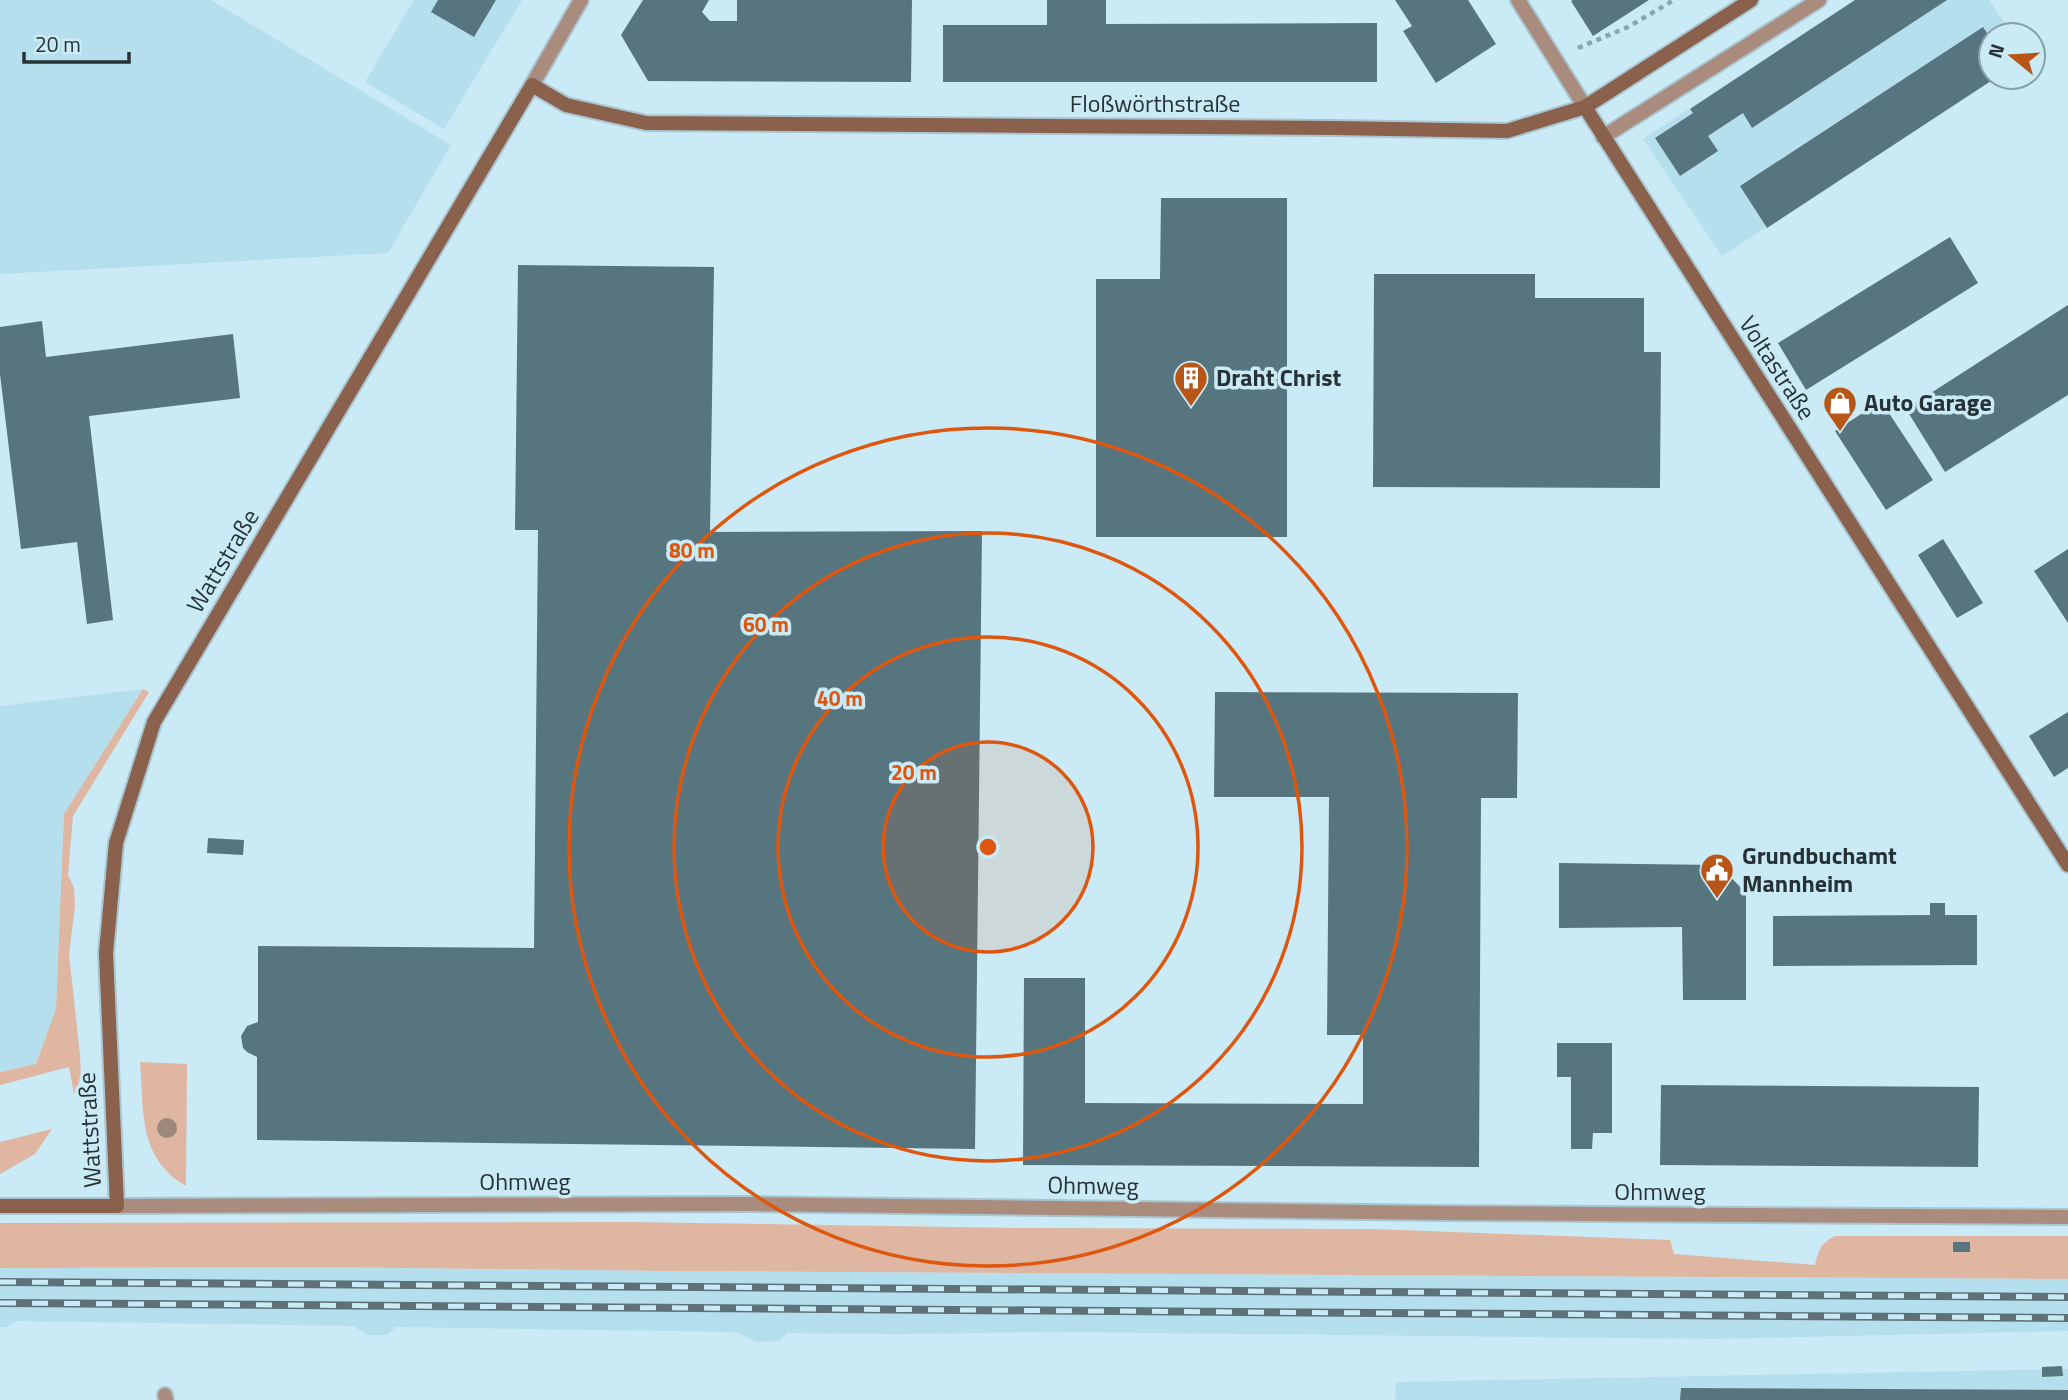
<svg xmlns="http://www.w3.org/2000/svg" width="2068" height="1400" viewBox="0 0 2068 1400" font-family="'Titillium Web',sans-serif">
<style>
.built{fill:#b6dfed}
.green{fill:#dfb6a2}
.building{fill:#57757f}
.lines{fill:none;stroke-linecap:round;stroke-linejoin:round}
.street-casing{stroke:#a9c5d0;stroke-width:18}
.secondary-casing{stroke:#a9c5d0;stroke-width:18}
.path{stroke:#8ba4ad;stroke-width:4.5;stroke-dasharray:5 5;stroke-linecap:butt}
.street{stroke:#a98c7d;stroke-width:14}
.secondary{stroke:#8a614c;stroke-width:14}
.rail-casing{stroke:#5e7178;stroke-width:8}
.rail{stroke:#caeaf6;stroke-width:5;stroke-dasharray:16;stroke-linecap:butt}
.tree{fill:#9c897b}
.ring{fill:none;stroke:#de570e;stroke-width:3.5}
.labels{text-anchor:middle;stroke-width:7;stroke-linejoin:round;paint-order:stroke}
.street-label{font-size:24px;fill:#253236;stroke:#caeaf6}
.poi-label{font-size:24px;font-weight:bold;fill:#253236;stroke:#caeaf6;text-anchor:start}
.centre{fill:#de570e;stroke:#caeaf6;stroke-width:3.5}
.ring-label{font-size:21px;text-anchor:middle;font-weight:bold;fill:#de570e;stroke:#caeaf6;stroke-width:7;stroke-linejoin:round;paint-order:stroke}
</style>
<rect width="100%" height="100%" fill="#caeaf6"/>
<g class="built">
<polygon points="0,0 211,0 451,145 388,253 0,274"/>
<polygon points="414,0 522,0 444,129 365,82"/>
<polygon points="1855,0 1989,0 2013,35 1991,35 1991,77 1997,77 1722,256 1643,139"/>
<polygon points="143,689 64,814 56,1009 36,1064 0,1072 0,706"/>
<polygon points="315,1267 673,1271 2068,1279 2068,1331 1713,1339 1053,1332 898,1334 787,1333 779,1341 756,1342 737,1332 396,1327 387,1335 367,1335 353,1326 17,1321 6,1327 0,1327 0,1268"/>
<polygon points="2068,1369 2068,1400 1395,1400 1396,1382"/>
</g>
<g class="green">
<polygon points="143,689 149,692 73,816 68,875 74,888 75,906 69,954 80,1055 81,1077 74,1094 69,1067 0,1085 0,1072 36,1064 56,1009 64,814"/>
<path d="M 140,1062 L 187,1064 L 186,1186 C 138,1158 144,1112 140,1062 Z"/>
<polygon points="52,1129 35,1154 0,1174 0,1142"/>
<path d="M 630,1222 L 1024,1228 L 1373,1229 L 1670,1240 L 1674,1254 L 1815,1265 C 1819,1249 1820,1244 1835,1236 L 2068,1236 L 2068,1279 L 673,1271 L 315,1267 L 0,1268 L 0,1223 Z"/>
</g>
<g class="building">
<polygon points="438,0 496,0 474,37 431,12"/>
<polygon points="643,0 709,0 702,12 710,21 737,21 737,0 912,0 911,82 648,81 621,35"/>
<polygon points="1047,0 1106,0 1106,24 1377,23 1377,82 943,82 943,25 1047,25"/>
<polygon points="1395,0 1468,0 1496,44 1436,83 1403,31 1412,26"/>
<polygon points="1573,0 1649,0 1593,36 1571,1"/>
<polygon points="1855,0 1947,0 1752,128 1743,113 1708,136 1718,151 1680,176 1655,138 1693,113 1690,109"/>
<polygon points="1983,27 1991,39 1991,77 1997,77 1767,228 1740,186"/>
<polygon points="1161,198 1287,198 1287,537 1096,537 1096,279 1160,279"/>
<polygon points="1950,237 1978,283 1806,390 1778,343"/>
<polygon points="518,265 714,267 710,532 982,531 975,1149 257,1140 257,1057 247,1052 243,1048 241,1036 247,1026 258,1022 258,946 534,948 538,530 515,530"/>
<polygon points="1374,274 1535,274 1535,298 1644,298 1644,352 1661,352 1660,488 1373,487"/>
<polygon points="2068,305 2068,395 1945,472 1906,409"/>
<polygon points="42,321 46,357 233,334 240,398 89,416 113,620 87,624 77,542 21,549 0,374 0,327"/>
<polygon points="1881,401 1933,480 1886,510 1835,431"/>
<polygon points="1943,539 1983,603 1957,618 1918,555"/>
<polygon points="2068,549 2068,623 2034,571"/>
<polygon points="1215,692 1518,693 1517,798 1481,798 1479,1167 1023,1165 1024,978 1085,978 1085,1103 1363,1104 1363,1035 1327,1035 1329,797 1214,797"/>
<polygon points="2068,712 2068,768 2054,777 2029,736"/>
<polygon points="208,838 244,840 243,855 207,853"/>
<polygon points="1559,863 1719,865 1746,893 1746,1000 1683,1000 1682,927 1559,928"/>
<polygon points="1930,903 1945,903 1945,915 1977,915 1977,965 1773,966 1773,916 1930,915"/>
<polygon points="1557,1043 1612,1043 1612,1133 1593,1133 1592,1149 1571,1149 1571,1077 1557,1077"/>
<polygon points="1661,1085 1979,1087 1978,1167 1660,1165"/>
<rect x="1953" y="1242" width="17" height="10"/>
<polygon points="2062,1366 2063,1376 2042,1377 2042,1367"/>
<polygon points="1681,1388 2068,1390 2068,1400 1680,1400"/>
</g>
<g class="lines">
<g class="street-casing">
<g id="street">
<polyline points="1518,0 1585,107"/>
<polyline points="532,85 581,0"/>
<polyline points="1603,137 1819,0"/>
<polyline points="117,1206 751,1204 1441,1213 2068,1217"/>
<polyline points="165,1395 166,1400"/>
</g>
</g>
<g class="secondary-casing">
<g id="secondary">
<polyline points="1585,107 2068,865"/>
<polyline points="0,1206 117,1206 106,953 116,843 154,722 532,85 566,105 646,123 1334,128 1507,131 1585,107 1751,0"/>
</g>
</g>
<polyline class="path" points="1578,48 1628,27 1674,0"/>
<use href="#street" class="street"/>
<use href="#secondary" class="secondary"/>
<g class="rail-casing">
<g id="rail">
<polyline points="0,1282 2068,1297"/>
<polyline points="0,1303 2068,1318"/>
</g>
</g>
<use href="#rail" class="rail"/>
</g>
<circle class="tree" cx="167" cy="1128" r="10"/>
<circle cx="988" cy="847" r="105" fill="#de570e" fill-opacity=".12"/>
<g class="ring">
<circle cx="988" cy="847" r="105"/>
<circle cx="988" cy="847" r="210"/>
<circle cx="988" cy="847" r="314"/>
<circle cx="988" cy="847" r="419"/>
</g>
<defs>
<g id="building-pin" transform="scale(1.75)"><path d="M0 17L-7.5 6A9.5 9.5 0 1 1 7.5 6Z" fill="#b75617" stroke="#caeaf6"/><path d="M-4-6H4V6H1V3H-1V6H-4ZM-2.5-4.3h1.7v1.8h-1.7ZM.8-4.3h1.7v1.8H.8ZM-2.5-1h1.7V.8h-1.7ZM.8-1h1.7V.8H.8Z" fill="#fff"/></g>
<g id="shop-pin" transform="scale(1.75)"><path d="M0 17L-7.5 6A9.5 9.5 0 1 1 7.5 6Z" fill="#b75617" stroke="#caeaf6"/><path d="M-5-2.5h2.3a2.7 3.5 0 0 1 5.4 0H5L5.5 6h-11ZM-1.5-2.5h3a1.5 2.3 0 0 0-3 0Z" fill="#fff"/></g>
<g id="civic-pin" transform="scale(1.75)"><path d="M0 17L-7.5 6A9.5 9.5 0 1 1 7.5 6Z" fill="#b75617" stroke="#caeaf6"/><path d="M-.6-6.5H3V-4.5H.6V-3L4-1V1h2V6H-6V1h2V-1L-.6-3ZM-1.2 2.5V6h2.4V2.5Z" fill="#fff"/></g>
</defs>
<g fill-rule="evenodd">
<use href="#building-pin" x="1191" y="378"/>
<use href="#shop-pin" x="1840" y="403"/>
<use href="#civic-pin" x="1717" y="870"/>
</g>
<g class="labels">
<g class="street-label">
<text x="1155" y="112">Floßwörthstraße</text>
<text transform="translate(1777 368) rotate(57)" y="8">Voltastraße</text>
<text transform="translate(223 561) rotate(-59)" y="8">Wattstraße</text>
<text transform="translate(90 1130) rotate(-93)" y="8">Wattstraße</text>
<text x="525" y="1190">Ohmweg</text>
<text transform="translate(1093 1186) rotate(1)" y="8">Ohmweg</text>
<text x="1660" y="1200">Ohmweg</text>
</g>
<g class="poi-label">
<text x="1216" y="386">Draht Christ</text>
<text x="1864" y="411">Auto Garage</text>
<text x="1742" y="864">Grundbuchamt<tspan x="1742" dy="28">Mannheim</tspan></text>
</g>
</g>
<circle cx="988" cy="847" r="10" class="centre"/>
<g class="ring-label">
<text x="692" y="558">80 m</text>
<text x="766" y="632">60 m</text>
<text x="840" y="706">40 m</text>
<text x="914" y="780">20 m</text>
</g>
<g transform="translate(2012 56) rotate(288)"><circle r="33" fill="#caeaf6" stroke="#88a0a9" stroke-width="2"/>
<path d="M0-5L12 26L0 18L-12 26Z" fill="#b75617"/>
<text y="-10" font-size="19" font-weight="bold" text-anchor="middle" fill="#253236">N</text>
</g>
<path d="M24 52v10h105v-10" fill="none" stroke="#253236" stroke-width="3.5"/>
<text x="35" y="52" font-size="21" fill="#253236" stroke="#caeaf6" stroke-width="5" paint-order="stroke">20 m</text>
</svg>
